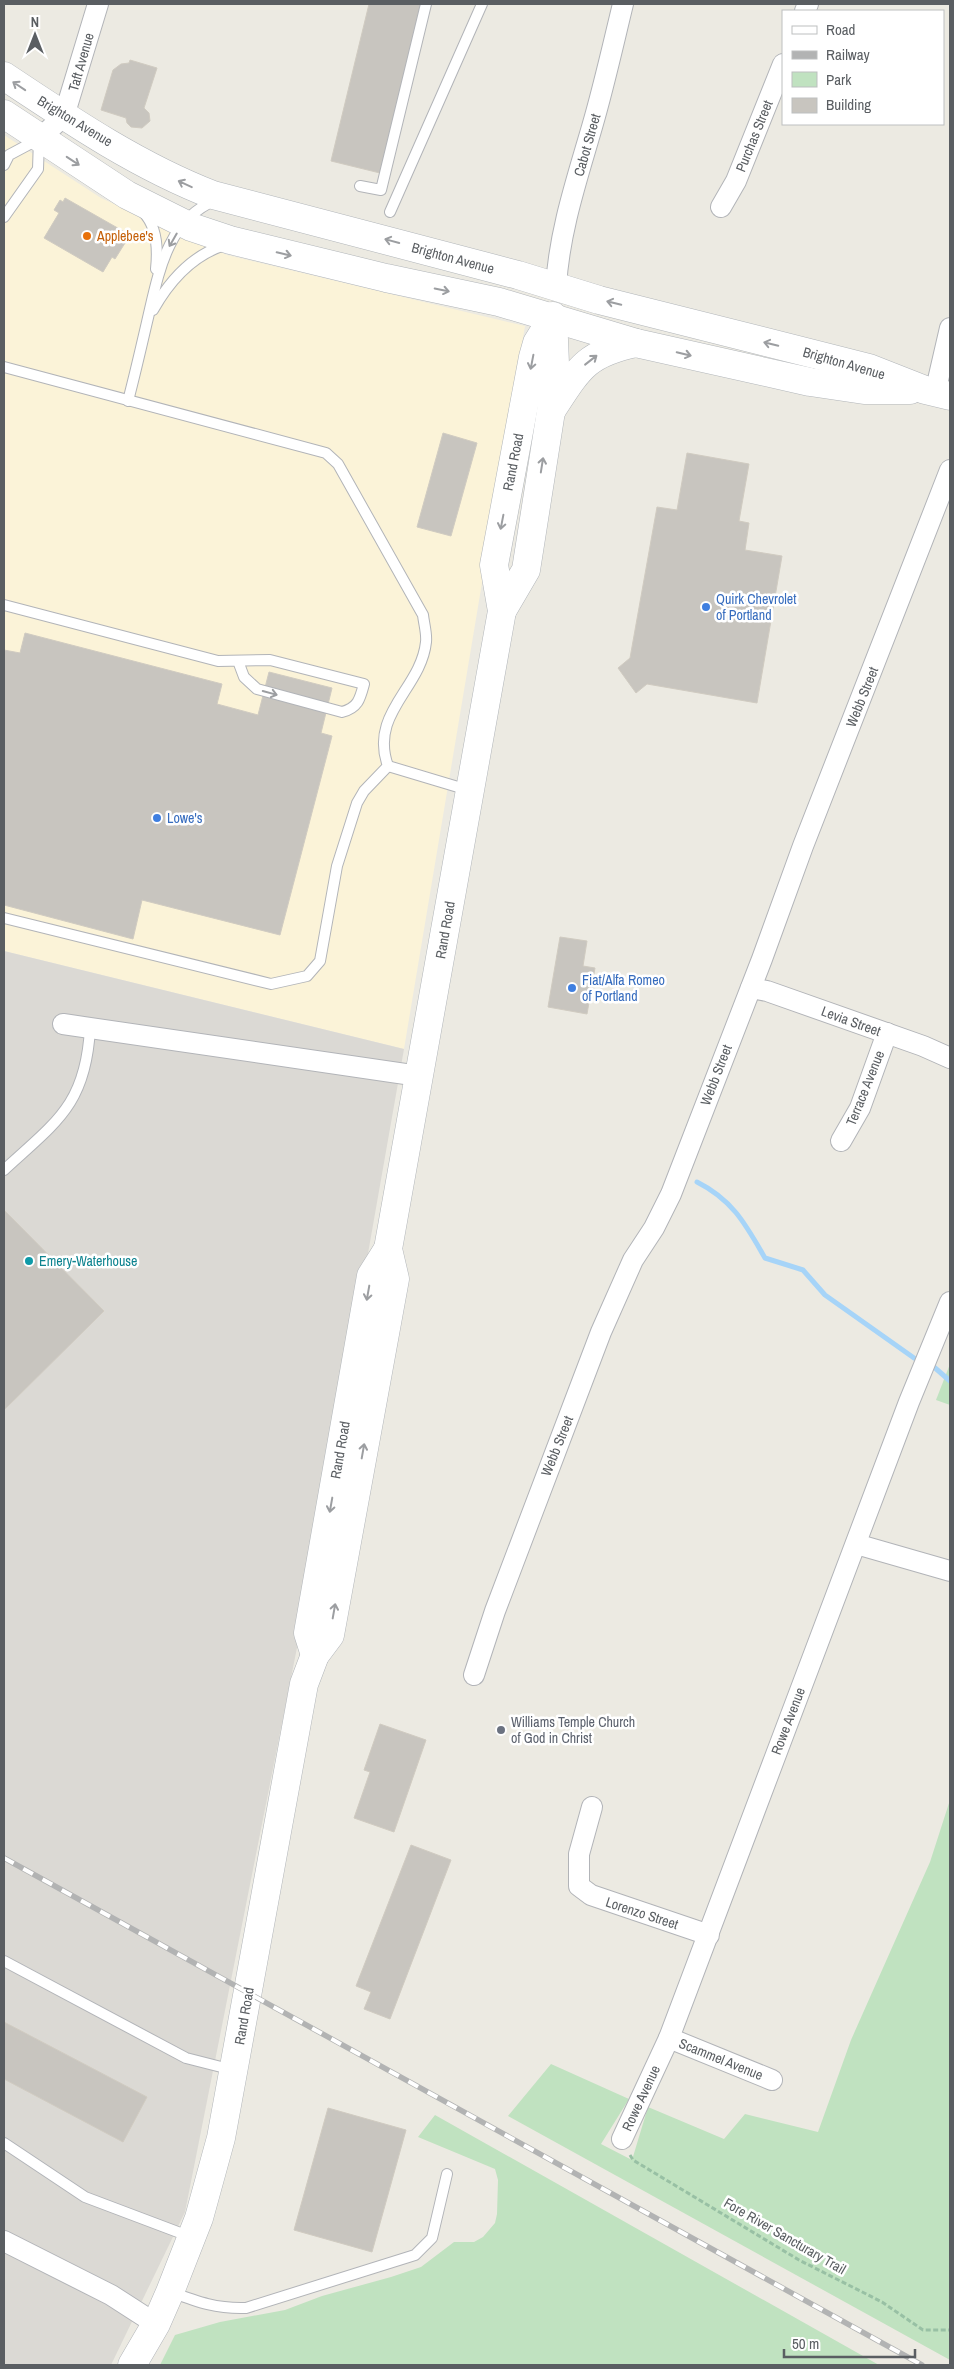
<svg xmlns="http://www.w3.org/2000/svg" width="954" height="2369" viewBox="0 0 954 2369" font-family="'Archivo Narrow',sans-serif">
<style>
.commercial{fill:#fbf3d8}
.industrial{fill:#dbd9d4}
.green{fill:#c0e2c0}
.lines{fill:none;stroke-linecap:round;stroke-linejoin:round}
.stream{stroke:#a6d4f8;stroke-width:5}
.building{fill:#c8c5bf;stroke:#d0cbc1}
.lane-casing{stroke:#b2b4b8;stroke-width:12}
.street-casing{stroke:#b2b4b8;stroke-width:22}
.secondary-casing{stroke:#b1b5b9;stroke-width:29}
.path{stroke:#98c0a4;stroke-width:3;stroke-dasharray:5 2.5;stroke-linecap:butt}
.lane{stroke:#fff;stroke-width:10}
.street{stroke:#fff;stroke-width:20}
.secondary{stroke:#fff;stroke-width:28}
.rail-casing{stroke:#b2b3b3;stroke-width:5.5}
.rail{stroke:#fff;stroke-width:4;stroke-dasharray:11;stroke-linecap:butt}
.oneway{stroke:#9c9ea1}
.food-dot{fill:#e8710a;stroke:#fff;stroke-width:2}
.shop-dot{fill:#3f7fe0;stroke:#fff;stroke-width:2}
.culture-dot{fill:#0f9aa8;stroke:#fff;stroke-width:2}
.worship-dot{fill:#6b7280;stroke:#fff;stroke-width:2}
.labels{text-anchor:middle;stroke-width:5;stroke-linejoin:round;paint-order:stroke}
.street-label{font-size:14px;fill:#5a5e62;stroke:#fff}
.food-label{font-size:14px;fill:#c56008;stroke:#fff;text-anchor:start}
.shop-label{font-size:14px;fill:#366cbe;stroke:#fff;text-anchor:start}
.culture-label{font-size:14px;fill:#0d838f;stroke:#fff;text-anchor:start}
.worship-label{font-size:14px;fill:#5b616d;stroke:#fff;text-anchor:start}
</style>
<rect width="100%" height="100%" fill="#eceae2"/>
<polygon class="commercial" points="4,135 101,198 227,255 525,326 404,1049 4,951"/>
<polygon class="industrial" points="4,951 404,1049 311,1577 185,2212 111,2365 4,2365"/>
<g class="green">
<polygon points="950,1364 950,1405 936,1400"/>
<polygon points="950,1800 950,2360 508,2116 551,2064 629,2099 601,2144 632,2160 648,2107 724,2139 745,2114 818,2132 851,2040 930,1862"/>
<polygon points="435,2115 879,2365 160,2365 175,2335 220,2322 285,2310 322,2296 391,2277 421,2267 454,2242 474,2242 483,2237 495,2223 497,2214 498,2180 495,2169 418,2137"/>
</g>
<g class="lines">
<g class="stream">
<path d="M 697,1182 C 733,1200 746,1225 765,1258 L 803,1270 L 825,1295 L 914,1358"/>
<polyline points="934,1367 950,1381"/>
</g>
</g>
<g class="building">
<polygon points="369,4 421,4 380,173 331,161"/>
<polygon points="130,60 157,68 144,108 149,113 150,121 142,128 131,127 127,123 126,118 101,110 113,70 121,64 129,63"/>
<polygon points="65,198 130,235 115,259 112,257 103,272 44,238 59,213 54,210 60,200 63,202"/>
<polygon points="443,433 477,443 451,536 417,527"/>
<polygon points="687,453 749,464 739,521 749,523 745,550 782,556 757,703 647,684 636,693 618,668 630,658 657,507 677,510"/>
<polygon points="25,633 222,684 217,704 258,715 269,672 332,688 321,733 332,736 280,935 142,900 133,939 4,905 4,650 20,653"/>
<polygon points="560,937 587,941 583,966 595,968 587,1014 548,1007"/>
<polygon points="4,1210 104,1311 4,1410"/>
<polygon points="380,1724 426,1740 394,1832 354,1818 370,1772 364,1770"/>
<polygon points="411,1845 451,1860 390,2019 364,2009 371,1992 356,1986"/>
<polygon points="4,2022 147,2097 123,2142 4,2079"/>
<polygon points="328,2108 406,2130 372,2252 294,2230"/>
</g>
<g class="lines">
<g class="lane-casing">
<g id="lane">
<polyline points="4,165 9,155 39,139"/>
<polyline points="360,186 381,190 426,4"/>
<path d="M 143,212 C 157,226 158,250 156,269"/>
<polyline points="390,212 482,4"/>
<polyline points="4,217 38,169 39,139"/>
<path d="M 153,310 C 170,280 192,255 225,245"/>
<path d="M 4,367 L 326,453 L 338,464 L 423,615 C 424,624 427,634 426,642 C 421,689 369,713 388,766 L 364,791 L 357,803 L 337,866 L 320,961 L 307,976 L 271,984 L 4,918"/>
<path d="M 128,401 C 135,374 141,348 147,322 C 158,276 166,220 216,200"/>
<path d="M 4,605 L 218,661 L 270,660 L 364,684 C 360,699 358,708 342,712 L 257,689 L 244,677 L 238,661"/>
<polyline points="388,766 468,790"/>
<path d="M 4,1170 C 56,1122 86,1105 90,1028"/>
<polyline points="4,1961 186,2058 233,2070"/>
<polyline points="4,2143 85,2197 191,2237"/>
<path d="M 171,2292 C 198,2302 217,2309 246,2308 L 415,2255 L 432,2238 L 447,2174"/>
</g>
</g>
<g class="street-casing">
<g id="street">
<polyline points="805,11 808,4"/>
<polyline points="39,139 64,116 98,4"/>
<polyline points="721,207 736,181 783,64"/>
<path d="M 556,287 C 559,232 577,179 592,127 C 604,86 613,45 623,4"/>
<polyline points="935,393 950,328"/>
<polyline points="751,988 767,991 923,1046 950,1058"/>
<polyline points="63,1024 419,1076"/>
<polyline points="841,1141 860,1108 887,1033"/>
<polyline points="856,1544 950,1571"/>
<polyline points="474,1675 495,1611 601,1332 633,1260 654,1228 671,1194 762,959 803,846 950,470"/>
<polyline points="592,1807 579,1854 579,1886 591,1895 709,1935"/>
<polyline points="669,2038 772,2080"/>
<polyline points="622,2139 669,2038 909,1402 950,1302"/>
<polyline points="4,2241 111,2295 156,2324"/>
</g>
</g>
<g class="secondary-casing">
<g id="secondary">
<path d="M 4,76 C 70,120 138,166 213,195 L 518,275 L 599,300 L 869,368 L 925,390 L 950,396"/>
<polyline points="4,114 127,195 191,227 230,240 386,278 499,302 636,343 810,382 864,390 910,390"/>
<path d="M 553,408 C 579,368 587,353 636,343"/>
<polyline points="502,611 526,570 551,411 555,364 553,316"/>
<polyline points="315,1655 308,1633 371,1276 388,1249"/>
<polyline points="132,2365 156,2324 170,2292 199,2218 221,2138 304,1684 315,1655 330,1635 395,1279 388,1249 502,611 494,565 533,357 537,343 552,319"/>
</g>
</g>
<polyline class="path" points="630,2155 633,2160 799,2260 882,2302 923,2330 950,2330"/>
<use href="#lane" class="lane"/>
<use href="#street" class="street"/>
<use href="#secondary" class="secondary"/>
<g class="rail-casing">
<polyline id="rail" points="4,1858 922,2365"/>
</g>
<use href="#rail" class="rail"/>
</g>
<defs><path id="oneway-shaft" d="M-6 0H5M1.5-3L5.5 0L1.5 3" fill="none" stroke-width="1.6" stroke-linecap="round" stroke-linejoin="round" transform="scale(1.25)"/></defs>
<g class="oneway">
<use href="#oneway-shaft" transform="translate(19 86) rotate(-146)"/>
<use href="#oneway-shaft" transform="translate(73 161) rotate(33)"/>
<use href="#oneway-shaft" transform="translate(185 184) rotate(-155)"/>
<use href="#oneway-shaft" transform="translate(173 240) rotate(120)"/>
<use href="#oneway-shaft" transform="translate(392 241) rotate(-165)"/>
<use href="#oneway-shaft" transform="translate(284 254) rotate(13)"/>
<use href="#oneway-shaft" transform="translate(442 290) rotate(12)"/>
<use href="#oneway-shaft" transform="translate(614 303) rotate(-166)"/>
<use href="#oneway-shaft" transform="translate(771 344) rotate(-166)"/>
<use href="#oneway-shaft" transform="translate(684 354) rotate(13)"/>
<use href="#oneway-shaft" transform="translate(591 360) rotate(-38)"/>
<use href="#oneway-shaft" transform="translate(532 362) rotate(101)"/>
<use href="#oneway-shaft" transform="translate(542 465) rotate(-81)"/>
<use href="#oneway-shaft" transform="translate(502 522) rotate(101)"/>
<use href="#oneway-shaft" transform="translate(270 693) rotate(15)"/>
<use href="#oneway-shaft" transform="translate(368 1293) rotate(100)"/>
<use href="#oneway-shaft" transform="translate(363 1451) rotate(-80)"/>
<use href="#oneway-shaft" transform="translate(331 1505) rotate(100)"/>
<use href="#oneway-shaft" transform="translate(334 1611) rotate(-80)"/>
</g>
<circle class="food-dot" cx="87" cy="236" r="5"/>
<g class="shop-dot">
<circle cx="706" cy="607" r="5"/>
<circle cx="157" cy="818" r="5"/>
<circle cx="572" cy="988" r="5"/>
</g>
<circle class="culture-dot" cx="29" cy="1261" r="5"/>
<circle class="worship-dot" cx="501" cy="1730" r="5"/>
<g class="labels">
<g class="street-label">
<text transform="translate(81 62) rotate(-74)" y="5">Taft Avenue</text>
<text transform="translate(75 121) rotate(31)" y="5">Brighton Avenue</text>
<text transform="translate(754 136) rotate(-68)" y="5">Purchas Street</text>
<text transform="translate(587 145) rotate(-74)" y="5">Cabot Street</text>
<text transform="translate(453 258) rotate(15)" y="5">Brighton Avenue</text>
<text transform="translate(844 363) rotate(16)" y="5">Brighton Avenue</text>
<text transform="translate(513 462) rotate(-79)" y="5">Rand Road</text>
<text transform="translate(862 697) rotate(-68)" y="5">Webb Street</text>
<text transform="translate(445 930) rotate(-80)" y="5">Rand Road</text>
<text transform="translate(851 1021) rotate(20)" y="5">Levia Street</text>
<text transform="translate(716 1075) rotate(-69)" y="5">Webb Street</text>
<text transform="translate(865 1088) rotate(-68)" y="5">Terrace Avenue</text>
<text transform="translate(557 1446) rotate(-68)" y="5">Webb Street</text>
<text transform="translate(340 1450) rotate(-80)" y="5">Rand Road</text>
<text transform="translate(788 1721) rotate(-69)" y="5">Rowe Avenue</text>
<text transform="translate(642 1913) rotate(18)" y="5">Lorenzo Street</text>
<text transform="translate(244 2016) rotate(-80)" y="5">Rand Road</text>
<text transform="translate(721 2059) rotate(22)" y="5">Scammel Avenue</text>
<text transform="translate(641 2098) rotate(-65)" y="5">Rowe Avenue</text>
<text transform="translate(785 2236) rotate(30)" y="5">Fore River Sancturary Trail</text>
</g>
<g class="food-label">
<text x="97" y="241">Applebee's</text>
</g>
<g class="shop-label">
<text x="716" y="604">Quirk Chevrolet<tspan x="716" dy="16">of Portland</tspan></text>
<text x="167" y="823">Lowe's</text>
<text x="582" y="985">Fiat/Alfa Romeo<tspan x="582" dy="16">of Portland</tspan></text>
</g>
<g class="culture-label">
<text x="39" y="1266">Emery-Waterhouse</text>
</g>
<g class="worship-label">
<text x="511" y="1727">Williams Temple Church<tspan x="511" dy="16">of God in Christ</tspan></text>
</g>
</g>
<rect width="954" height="2369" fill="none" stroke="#5a5e62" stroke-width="10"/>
<rect x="782" y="10" width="162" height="115" fill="#ffffff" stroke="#bdbfc0"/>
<rect x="792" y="26" width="25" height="8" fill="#ffffff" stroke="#bdbfc0"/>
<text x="826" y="35" font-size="15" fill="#5a5e62">Road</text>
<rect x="792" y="51" width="25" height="8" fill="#b2b3b3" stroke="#bdbfc0"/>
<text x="826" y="60" font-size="15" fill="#5a5e62">Railway</text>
<rect x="792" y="72" width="25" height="15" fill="#c0e2c0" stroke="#bdbfc0"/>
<text x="826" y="85" font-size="15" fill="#5a5e62">Park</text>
<rect x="792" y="98" width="25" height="15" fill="#c8c5bf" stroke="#bdbfc0"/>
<text x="826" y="110" font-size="15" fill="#5a5e62">Building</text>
<g transform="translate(35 35)" stroke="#ffffff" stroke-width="4" paint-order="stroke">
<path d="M0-4L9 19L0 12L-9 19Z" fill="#5a5e62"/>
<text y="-8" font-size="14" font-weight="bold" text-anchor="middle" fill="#5a5e62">N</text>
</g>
<path d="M784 2349v8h131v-8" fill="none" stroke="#5a5e62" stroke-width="2.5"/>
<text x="792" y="2349" font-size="15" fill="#5a5e62" stroke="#ffffff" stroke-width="4" paint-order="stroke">50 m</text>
</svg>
